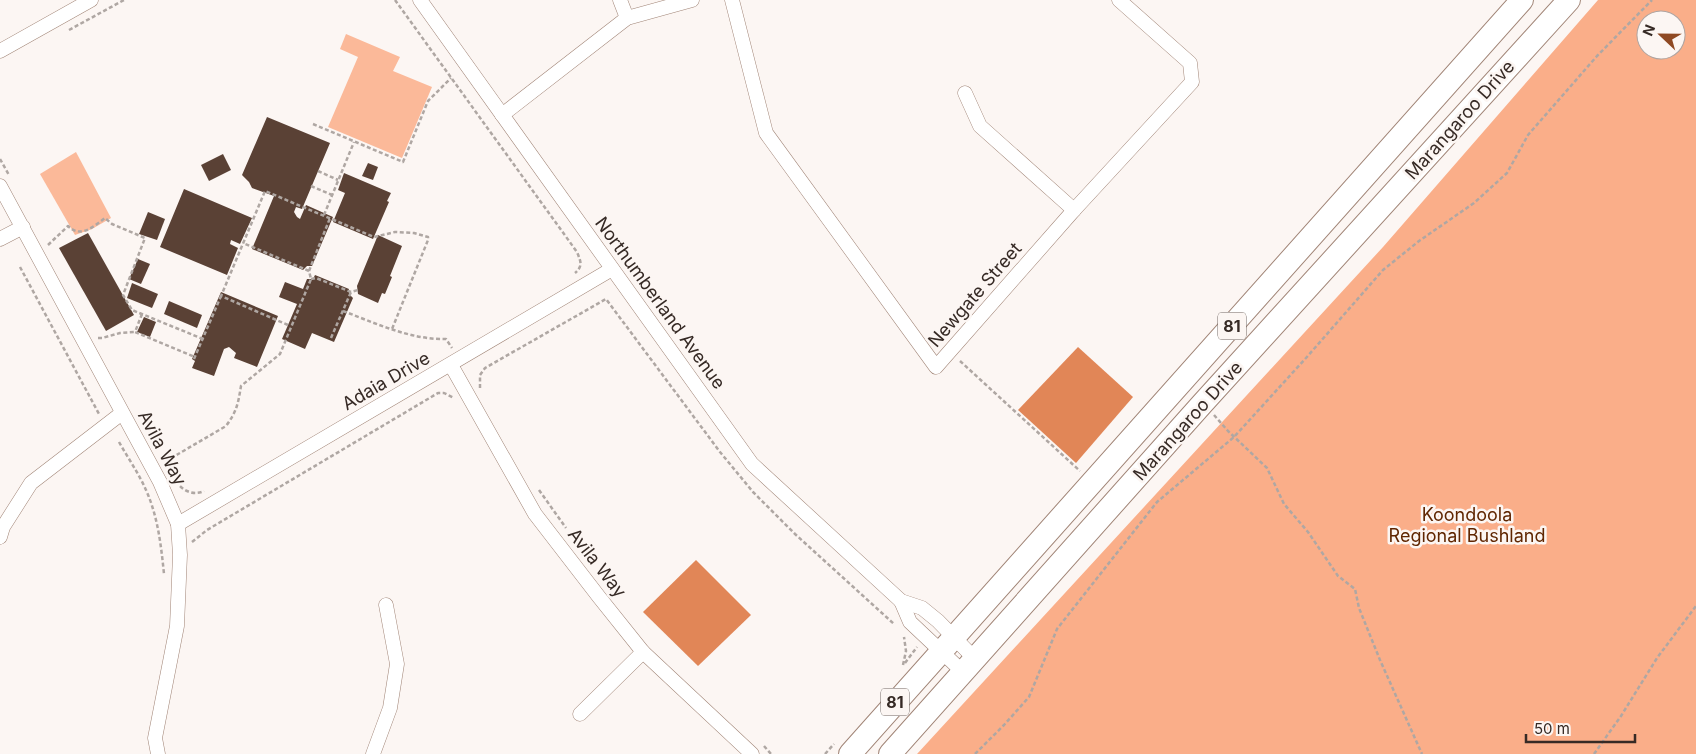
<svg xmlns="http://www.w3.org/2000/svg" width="1696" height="754" viewBox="0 0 1696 754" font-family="Inter,sans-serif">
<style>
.green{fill:#fbb999}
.forest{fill:#faae89;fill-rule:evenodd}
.water{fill:#e18657}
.building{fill:#5a4135}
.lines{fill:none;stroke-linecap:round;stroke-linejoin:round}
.minor-casing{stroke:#a18577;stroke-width:15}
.primary-casing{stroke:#a18577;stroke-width:24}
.path{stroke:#afa7a3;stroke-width:2.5;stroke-dasharray:4 2.5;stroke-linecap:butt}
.minor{stroke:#fff;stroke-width:14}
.primary{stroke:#fff;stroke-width:22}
.labels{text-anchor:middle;stroke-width:5;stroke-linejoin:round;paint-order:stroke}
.shield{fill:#fcf6f3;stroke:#716763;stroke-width:1}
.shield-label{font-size:16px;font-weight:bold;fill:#362a25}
.street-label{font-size:18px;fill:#362a25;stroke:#fcf6f3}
.park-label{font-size:18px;fill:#602601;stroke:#fcf6f3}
</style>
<rect width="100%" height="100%" fill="#fcf6f3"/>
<g class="green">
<polygon points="346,34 400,57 393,71 432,87 402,158 328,127 358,57 340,49"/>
<polygon points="76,152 111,218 92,229 75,235 40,174"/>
</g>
<path class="forest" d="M 1598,0 L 1696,0 L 1696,754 L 917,754 L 1383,247 ZM 1646,20 L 1676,20 L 1676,50 L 1646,50 Z"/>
<g class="water">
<polygon points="1078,347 1133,397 1076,463 1018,410"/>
<polygon points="696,560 751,615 698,666 643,612"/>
</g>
<g class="building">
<polygon points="267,117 330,143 302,209 296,207 294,212 297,217 300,219 306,205 333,217 312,266 307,266 303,270 252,249 274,196 252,188 249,182 242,175"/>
<polygon points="223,154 231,170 209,181 201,165"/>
<polygon points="368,163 378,167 373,180 362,176"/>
<polygon points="344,173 391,193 387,201 389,202 373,239 333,222 345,193 338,190"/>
<polygon points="184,189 252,218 240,244 231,240 230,244 238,248 227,275 160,247"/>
<polygon points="148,212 165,219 157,240 139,234"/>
<polygon points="88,233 134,315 106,331 59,248"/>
<polygon points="378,235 402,246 390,276 392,277 385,294 382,293 378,303 358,294 357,286"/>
<polygon points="138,259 150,264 141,284 129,279"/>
<polygon points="315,275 349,289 349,294 353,298 334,342 312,333 305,349 282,339 297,304 279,297 285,282 303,289 307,279 313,279"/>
<polygon points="132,283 158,294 152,308 127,298"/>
<polygon points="221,292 278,316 257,367 234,358 236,353 229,347 224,349 214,376 192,368 195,361 192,359"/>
<polygon points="169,301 202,315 197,328 164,314"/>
<polygon points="144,317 156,322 150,337 137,332"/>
</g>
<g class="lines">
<g class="minor-casing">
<g id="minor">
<polyline points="420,0 752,464 901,601 922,608 938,621 975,659"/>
<polyline points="620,0 627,18"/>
<polyline points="732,0 766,133 936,367 1074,210 1192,82 1190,63 1119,0"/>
<polyline points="0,51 91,0"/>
<polyline points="965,93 980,126 1074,210"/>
<polyline points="502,115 627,18 692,0"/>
<polyline points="0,186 160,482 178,524 180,555 177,626 155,738 158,754"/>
<polyline points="0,239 23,227"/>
<polyline points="451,365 535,514 599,597 643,652 752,754"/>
<polyline points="178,524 612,269"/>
<polyline points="0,537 3,527 31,483 122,413"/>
<polyline points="901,601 910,622 963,672"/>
<polyline points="580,714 643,652"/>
<polyline points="373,754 390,708 397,664 386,605"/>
</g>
</g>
<g class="primary-casing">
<g id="primary">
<polyline points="850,754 1522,0"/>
<polyline points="890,754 1202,404 1569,0"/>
</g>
</g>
<g class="path">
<path d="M 395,0 L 577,252 C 581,262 583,266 575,273"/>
<polyline points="69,30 124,0"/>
<polyline points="313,124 403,162 428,101 451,78"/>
<polyline points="0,159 9,175"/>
<polyline points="318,171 338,180"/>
<polyline points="311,186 332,195"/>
<polyline points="324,215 354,142"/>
<path d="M 48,245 L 68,226 C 81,239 94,226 105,218 L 112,224 L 145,238 L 123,295 L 132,310 L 203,339"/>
<polyline points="20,267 99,414"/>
<polyline points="309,271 330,218"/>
<polyline points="311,279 316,278 351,292 358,290"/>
<path d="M 343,311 C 375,323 411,340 446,339 L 452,348"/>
<polyline points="142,314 135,332 195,357"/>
<polyline points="288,325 221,296 265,191 374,237 395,232 414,233 428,237 428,240 392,329"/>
<polyline points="98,338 102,338 120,333 135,332"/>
<polyline points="331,338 351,292"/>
<polyline points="194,359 221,296"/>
<polyline points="960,361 1080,471"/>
<polyline points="480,388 480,375 485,368 606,299 720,452 753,492 795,534 894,624"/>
<polyline points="1214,415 1228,431 1267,468 1284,504 1308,532 1338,576 1355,589 1359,608 1380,660 1422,754"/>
<path d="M 119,442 C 128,458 139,474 146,490 C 158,517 161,545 164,574"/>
<path d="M 167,463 L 168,460 L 226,426 C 237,411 238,404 241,386 L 280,354 L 311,279 L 309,271 L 243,243"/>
<path d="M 176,481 C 182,491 194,496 204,491"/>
<polyline points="539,490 566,528"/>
<polyline points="192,542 207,530 438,393 444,393 454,398"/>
<polyline points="905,663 917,647"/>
<polyline points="903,665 906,651 904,637"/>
<polyline points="764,746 771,754"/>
<polyline points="825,754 834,744"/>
<polyline points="975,754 1004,725 1029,697 1057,629 1157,502 1234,437 1306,358 1383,270 1419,241 1474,203 1507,173 1528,135 1597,56 1652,0"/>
<polyline points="1594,754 1621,716 1657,658 1696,606"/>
</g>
<use href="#minor" class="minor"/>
<use href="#primary" class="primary"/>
</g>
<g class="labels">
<g class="shield">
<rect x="1218" y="312.5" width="28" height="27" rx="4"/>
<rect x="881" y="688.5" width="28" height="27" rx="4"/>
</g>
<g class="shield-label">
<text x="1232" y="332">81</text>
<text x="895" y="708">81</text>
</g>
<g class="street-label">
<text transform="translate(1460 120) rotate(-48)" y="6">Marangaroo Drive</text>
<text transform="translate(975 295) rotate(-49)" y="6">Newgate Street</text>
<text transform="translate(660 303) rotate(54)" y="6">Northumberland Avenue</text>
<text transform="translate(386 381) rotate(-30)" y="6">Adaia Drive</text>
<text transform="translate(1188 421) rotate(-48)" y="6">Marangaroo Drive</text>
<text transform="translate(162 448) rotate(62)" y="6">Avila Way</text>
<text transform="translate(597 563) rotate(52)" y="6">Avila Way</text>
</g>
<g class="park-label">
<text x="1467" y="521">Koondoola<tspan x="1467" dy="21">Regional Bushland</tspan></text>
</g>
</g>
<g transform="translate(1661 35) rotate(292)"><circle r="24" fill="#fcf6f3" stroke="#ada4a1"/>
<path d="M0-4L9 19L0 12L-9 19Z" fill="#8f4923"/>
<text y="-8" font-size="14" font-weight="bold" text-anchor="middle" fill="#362a25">N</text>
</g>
<path d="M1526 734v8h109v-8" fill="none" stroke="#362a25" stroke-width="2.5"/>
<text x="1534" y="734" font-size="15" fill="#362a25" stroke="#fcf6f3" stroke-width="4" paint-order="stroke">50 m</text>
</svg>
